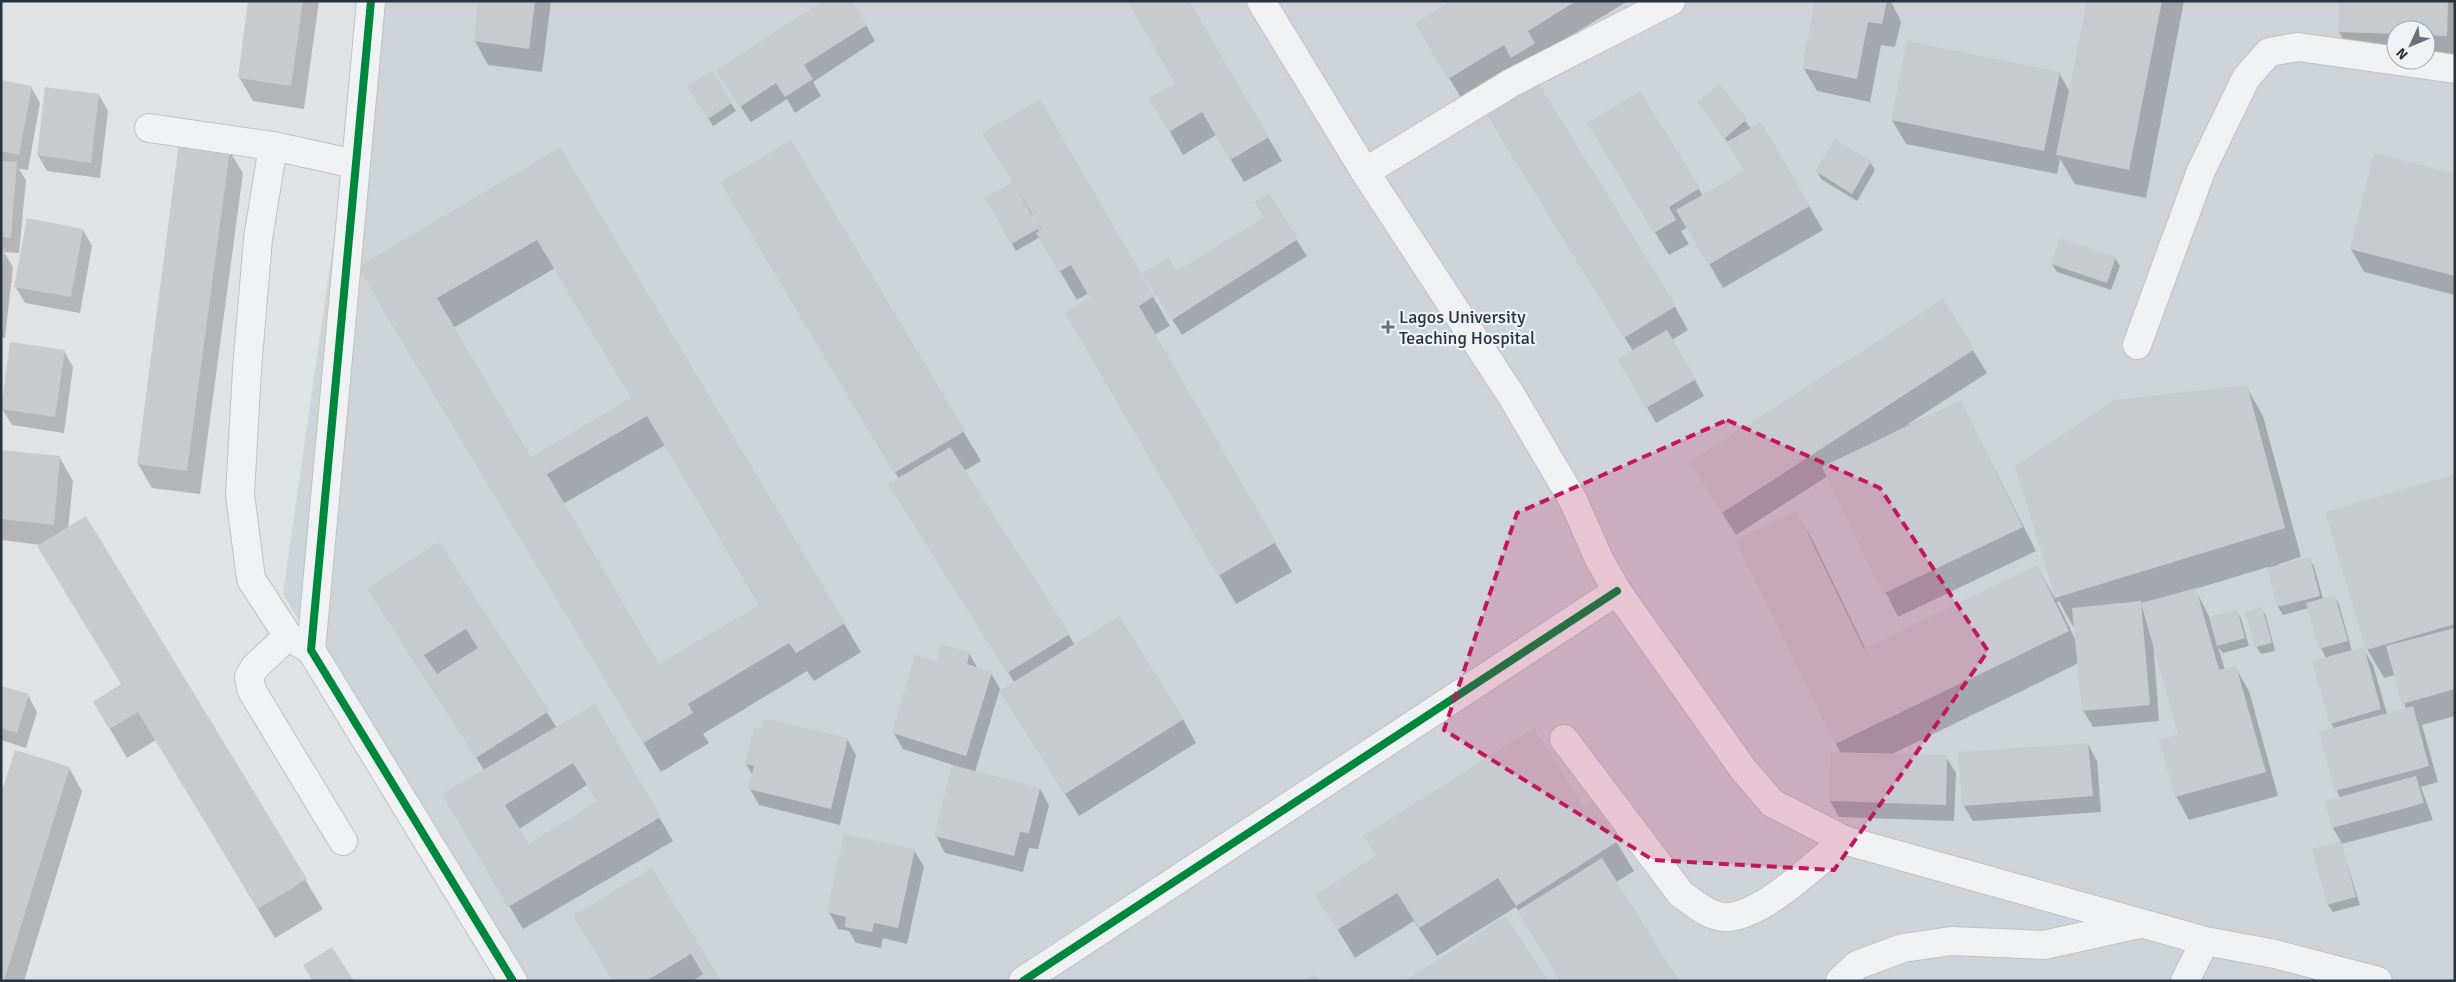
<svg xmlns="http://www.w3.org/2000/svg" width="2456" height="982" viewBox="0 0 2456 982" font-family="Signika,sans-serif">
<style>
.built{fill:#ced3d9;fill-rule:evenodd}
.shadow{fill:#0003;fill-rule:evenodd}
.building{fill:#c8cbce;fill-rule:evenodd}
.lines{fill:none;stroke-linecap:round;stroke-linejoin:round}
.minor-casing{stroke:#bec1c4;stroke-width:30}
.minor{stroke:#f0f1f2;stroke-width:28}
.cycleway-casing{stroke:#eef2f5;stroke-width:11}
.cycleway{stroke:#00873e;stroke-width:8}
.marked{fill:#c2185b;fill-opacity:0.2;stroke:#c2185b;stroke-width:4;stroke-dasharray:10 6;stroke-linejoin:round}
.poi-dot{fill:#687179;stroke:#eef2f5;stroke-width:2}
.labels{text-anchor:middle;stroke-width:4.5;stroke-linejoin:round;paint-order:stroke}
.poi-label{font-size:18px;fill:#27333f;stroke:#eef2f5;text-anchor:start}
</style>
<rect width="100%" height="100%" fill="#e0e3e6"/>
<path class="built" d="M 368,1 L 2455,1 L 2455,981 L 514,981 L 283,594 ZM 2396,30 L 2426,30 L 2426,60 L 2396,60 Z"/>
<g class="shadow">
<polygon points="249,1 319,1 304,109 253,101 239,77"/>
<polygon points="480,1 551,1 542,72 488,65 475,41"/>
<polygon points="1188,1 1282,161 1244,182 1216,135 1183,155 1151,98 1177,83"/>
<polygon points="1453,1 1628,1 1463,101 1430,47"/>
<polygon points="1816,1 1891,1 1901,22 1895,47 1881,45 1870,102 1817,91 1803,67"/>
<polygon points="2088,1 2184,1 2146,198 2075,184 2060,159 2057,174 1906,144 1892,120 2059,73 2070,92"/>
<polygon points="2340,1 2455,1 2455,59 2426,58 2426,30 2396,30 2396,57 2352,55 2339,32"/>
<polygon points="866,25 875,41 813,82 821,96 795,113 787,99 751,122 727,87"/>
<polygon points="1,81 31,87 40,103 28,170 19,169 26,180 19,253 4,252 13,267 5,338 1,338"/>
<polygon points="1720,86 1751,129 1761,124 1823,230 1723,288 1688,227 1681,231 1689,244 1669,255 1602,147 1639,93 1703,196 1746,172 1730,145 1698,102"/>
<polygon points="47,89 99,95 108,111 100,178 47,171 38,155"/>
<polygon points="693,94 731,103 736,111 713,126"/>
<path d="M 1040,101 L 1170,326 L 1154,335 L 1292,572 L 1236,604 L 1067,313 L 1092,299 L 1089,293 L 1077,300 L 1040,237 L 1016,251 L 987,199 L 1013,184 ZM 1033,215 L 1042,231 L 1040,232 L 1031,217 Z"/>
<polygon points="1499,134 1675,307 1688,330 1672,340 1704,396 1656,423 1619,359 1633,351"/>
<polygon points="790,141 981,461 964,471 1075,645 1183,719 1196,743 1079,816 1015,715 1015,684 899,479 738,211"/>
<path d="M 560,148 L 861,652 L 814,681 L 807,671 L 703,734 L 709,743 L 661,772 L 376,297 ZM 555,268 L 633,399 L 531,459 L 453,328 ZM 665,445 L 760,606 L 659,666 L 563,504 Z"/>
<polygon points="229,150 243,173 200,494 152,488 138,464"/>
<polygon points="1870,162 1875,170 1857,201 1821,179 1817,171"/>
<polygon points="2455,175 2455,295 2364,272 2351,249"/>
<polygon points="1268,195 1307,256 1182,335 1153,289 1265,218"/>
<polygon points="83,230 92,246 80,313 25,303 15,286"/>
<polygon points="2115,258 2120,266 2111,290 2057,272 2052,264"/>
<polygon points="1942,300 1987,373 1905,426 1961,402 2036,551 1898,617 1828,476 1736,535 1691,463"/>
<polygon points="64,351 73,367 64,433 12,425 2,409"/>
<path d="M 2246,386 L 2263,416 L 2301,557 L 2279,564 L 2279,566 L 2309,558 L 2314,566 L 2323,599 L 2334,596 L 2339,604 L 2352,651 L 2363,648 L 2373,665 L 2387,714 L 2406,709 L 2395,675 L 2384,678 L 2367,649 L 2455,475 L 2455,716 L 2422,725 L 2438,782 L 2421,787 L 2433,820 L 2341,844 L 2360,905 L 2333,912 L 2328,905 L 2313,850 L 2341,842 L 2333,828 L 2340,798 L 2337,791 L 2320,732 L 2334,729 L 2331,723 L 2326,658 L 2321,648 L 2309,608 L 2283,615 L 2278,607 L 2268,567 L 2195,589 L 2210,618 L 2236,610 L 2241,618 L 2249,646 L 2223,653 L 2218,647 L 2225,670 L 2236,668 L 2249,691 L 2278,796 L 2189,820 L 2176,796 L 2179,735 L 2153,640 L 2159,721 L 2093,727 L 2083,710 L 2079,663 L 1890,755 L 1946,757 L 1956,773 L 1954,821 L 1839,817 L 1830,801 L 1841,754 L 1737,540 L 1796,512 L 1813,541 L 1866,650 L 2037,566 L 2056,600 L 2017,466 ZM 2059,601 L 2073,626 L 2075,626 L 2077,643 L 2057,602 Z"/>
<polygon points="1,451 60,458 73,481 68,529 86,518 323,909 275,938 156,740 127,758 94,702 122,685 42,545 1,540"/>
<path d="M 438,544 L 557,728 L 594,706 L 673,841 L 523,929 L 457,818 L 484,770 L 368,589 ZM 587,785 L 598,802 L 529,845 L 519,829 Z"/>
<polygon points="2261,608 2266,616 2275,651 2261,654 2256,646"/>
<polygon points="969,653 978,669 991,673 1000,689 975,772 1040,789 1049,805 1038,849 1029,848 1023,872 945,853 936,836 953,765 903,749 893,732 938,663"/>
<polygon points="1,687 28,695 37,712 26,748 1,740"/>
<polygon points="847,739 856,755 840,825 759,805 750,789 753,776 746,764"/>
<polygon points="2088,744 2097,761 2101,812 1973,821 1963,805"/>
<polygon points="69,768 82,791 24,981 1,981"/>
<polygon points="1593,803 1634,871 1616,882 1678,981 1561,981 1516,907 1437,956 1414,921 1355,958 1317,896 1583,809"/>
<polygon points="914,850 924,867 907,944 883,938 881,948 856,943 849,931 838,929 829,912"/>
<polygon points="651,869 720,981 614,981"/>
</g>
<g class="building">
<polygon points="248,1 303,1 291,86 238,78"/>
<polygon points="478,1 535,1 529,49 474,41"/>
<polygon points="823,1 852,1 867,25 804,65 813,79 785,97 776,83 740,107 716,70"/>
<polygon points="1127,1 1189,1 1269,137 1230,160 1202,112 1169,132 1149,98 1175,83"/>
<polygon points="1451,1 1576,1 1528,31 1535,43 1511,58 1504,45 1448,79 1415,23"/>
<polygon points="1815,1 1887,1 1882,24 1868,22 1857,79 1802,68"/>
<polygon points="2087,1 2162,1 2129,170 2056,155"/>
<polygon points="2339,1 2448,1 2447,36 2426,35 2426,30 2396,30 2396,34 2338,32"/>
<polygon points="1907,41 2060,72 2044,151 1891,120"/>
<polygon points="712,70 732,103 708,119 687,86"/>
<polygon points="1536,79 1676,306 1624,338 1484,110"/>
<polygon points="1,80 32,86 19,155 1,151"/>
<polygon points="1720,84 1747,119 1725,138 1697,102"/>
<polygon points="45,87 99,94 91,163 37,155"/>
<polygon points="1640,91 1700,188 1669,207 1676,220 1654,233 1587,123"/>
<polygon points="1040,99 1154,296 1139,306 1276,542 1218,576 1065,313 1090,298 1071,265 1059,272 1036,233 1042,230 982,133"/>
<polygon points="1761,122 1810,206 1708,265 1676,210 1744,171 1727,142"/>
<polygon points="1835,139 1871,161 1852,194 1815,171"/>
<polygon points="791,140 965,431 894,473 720,182"/>
<polygon points="179,142 230,149 187,471 137,464"/>
<path d="M 560,147 L 845,623 L 796,653 L 789,643 L 688,704 L 693,713 L 643,743 L 358,267 ZM 537,240 L 631,398 L 531,457 L 437,298 ZM 647,416 L 759,605 L 659,664 L 547,474 Z"/>
<polygon points="2374,153 2455,174 2455,276 2350,249"/>
<polygon points="1,161 17,162 11,238 1,237"/>
<polygon points="1013,182 1039,228 1011,244 985,198"/>
<polygon points="1269,193 1298,239 1172,320 1142,273 1168,257 1177,271 1264,217 1254,202"/>
<polygon points="27,218 83,229 71,297 14,287"/>
<polygon points="2060,238 2116,257 2107,283 2051,264"/>
<polygon points="1,249 5,250 2,268 1,268"/>
<polygon points="1943,299 1975,349 1722,513 1689,462"/>
<polygon points="1667,330 1696,379 1646,408 1617,359"/>
<polygon points="10,342 65,350 55,417 1,409"/>
<polygon points="2247,385 2285,528 2055,598 2015,466 2115,400"/>
<polygon points="1961,400 2023,527 1883,594 1822,467"/>
<polygon points="950,447 1070,634 1007,673 888,484"/>
<polygon points="1,450 60,456 54,525 1,519"/>
<polygon points="2455,474 2455,624 2366,650 2325,512"/>
<polygon points="1797,511 1864,649 2037,565 2069,631 1835,744 1735,540"/>
<polygon points="86,516 307,879 258,909 138,712 109,729 93,702 121,684 37,546"/>
<path d="M 439,542 L 549,711 L 476,758 L 367,588 ZM 466,629 L 478,648 L 437,674 L 424,655 Z"/>
<polygon points="2310,557 2320,596 2277,607 2267,568"/>
<polygon points="2196,588 2219,670 2236,666 2266,772 2175,797 2159,740 2178,734 2141,603"/>
<polygon points="2335,595 2348,641 2319,649 2306,603"/>
<polygon points="2141,601 2150,705 2082,711 2072,608"/>
<polygon points="2262,607 2272,643 2255,647 2245,612"/>
<polygon points="2237,609 2245,638 2217,646 2209,617"/>
<polygon points="1119,616 1184,719 1065,794 999,691"/>
<polygon points="2455,628 2455,689 2402,704 2386,646"/>
<polygon points="941,644 970,652 967,664 992,672 966,756 892,733 915,655 937,661"/>
<polygon points="2364,647 2381,709 2330,724 2312,661"/>
<polygon points="1,686 29,694 17,733 1,728"/>
<path d="M 595,704 L 661,817 L 508,907 L 442,794 ZM 573,763 L 597,801 L 529,844 L 505,805 Z"/>
<polygon points="2413,706 2429,766 2335,791 2319,732"/>
<polygon points="765,718 848,738 831,809 748,789 754,766 745,764 754,727 762,729"/>
<polygon points="1534,728 1584,807 1593,801 1618,841 1516,906 1498,878 1419,928 1397,893 1337,930 1315,895 1376,856 1363,836"/>
<polygon points="2088,743 2093,796 1962,806 1958,752"/>
<polygon points="15,750 70,767 4,981 1,981 1,794"/>
<polygon points="1830,752 1947,755 1946,805 1829,801"/>
<polygon points="952,765 1040,788 1029,833 1020,832 1014,856 934,836"/>
<polygon points="2416,776 2424,803 2332,828 2325,801"/>
<polygon points="844,834 915,849 898,928 874,923 872,932 845,927 846,917 827,912"/>
<polygon points="2341,841 2356,897 2327,905 2312,849"/>
<polygon points="1602,858 1679,981 1561,981 1517,911"/>
<polygon points="652,868 721,981 693,981 703,974 691,954 646,981 613,981 573,916"/>
<polygon points="1506,916 1548,981 1404,981"/>
<polygon points="332,947 354,981 313,981 303,965"/>
<polygon points="1315,974 1319,981 1304,981"/>
</g>
<g class="lines">
<g class="minor-casing">
<g id="minor">
<polyline points="371,1 311,650 513,981"/>
<polyline points="1261,1 1365,172 1511,395 1573,500 1599,559 1617,591 1743,769 1772,803 1844,840 2205,941 2275,954 2378,981"/>
<polyline points="149,128 273,146 355,164"/>
<polyline points="273,146 258,239 247,369 240,494 251,579 288,636 311,650"/>
<polyline points="1365,172 1511,83 1671,1"/>
<polyline points="2137,345 2201,171 2246,78 2269,52 2298,47 2455,69"/>
<polyline points="288,636 255,667 249,677 252,691 343,841"/>
<path d="M 1564,739 L 1681,894 C 1694,903 1711,919 1729,917 C 1766,913 1815,864 1844,840"/>
<polyline points="1023,981 1617,591"/>
<polyline points="1840,981 1857,965 1903,948 1951,941 2044,945 2139,924"/>
<polyline points="2185,981 2205,941"/>
</g>
</g>
<use href="#minor" class="minor"/>
<g class="cycleway-casing">
<g id="cycleway">
<polyline points="371,1 311,650 513,981"/>
<polyline points="1023,981 1617,591"/>
</g>
</g>
<use href="#cycleway" class="cycleway"/>
</g>
<path class="marked" d="M 1727,420 L 1880,488 L 1988,651 L 1834,870 L 1653,860 L 1444,730 L 1517,513 Z"/>
<path class="poi-dot" d="M1385.5 319.5h5v5h5v5h-5v5h-5v-5h-5v-5h5z"/>
<g class="labels">
<g class="poi-label">
<text x="1399" y="323">Lagos University<tspan x="1399" dy="21">Teaching Hospital</tspan></text>
</g>
</g>
<rect width="2456" height="982" fill="none" stroke="#27333f" stroke-width="5"/>
<g transform="translate(2411 45) rotate(226)"><circle r="24" fill="#eef2f5" stroke="#9ea6ac"/>
<path d="M0-4L9 19L0 12L-9 19Z" fill="#687179"/>
<text y="-8" font-size="14" font-weight="bold" text-anchor="middle" fill="#27333f">N</text>
</g>
</svg>
